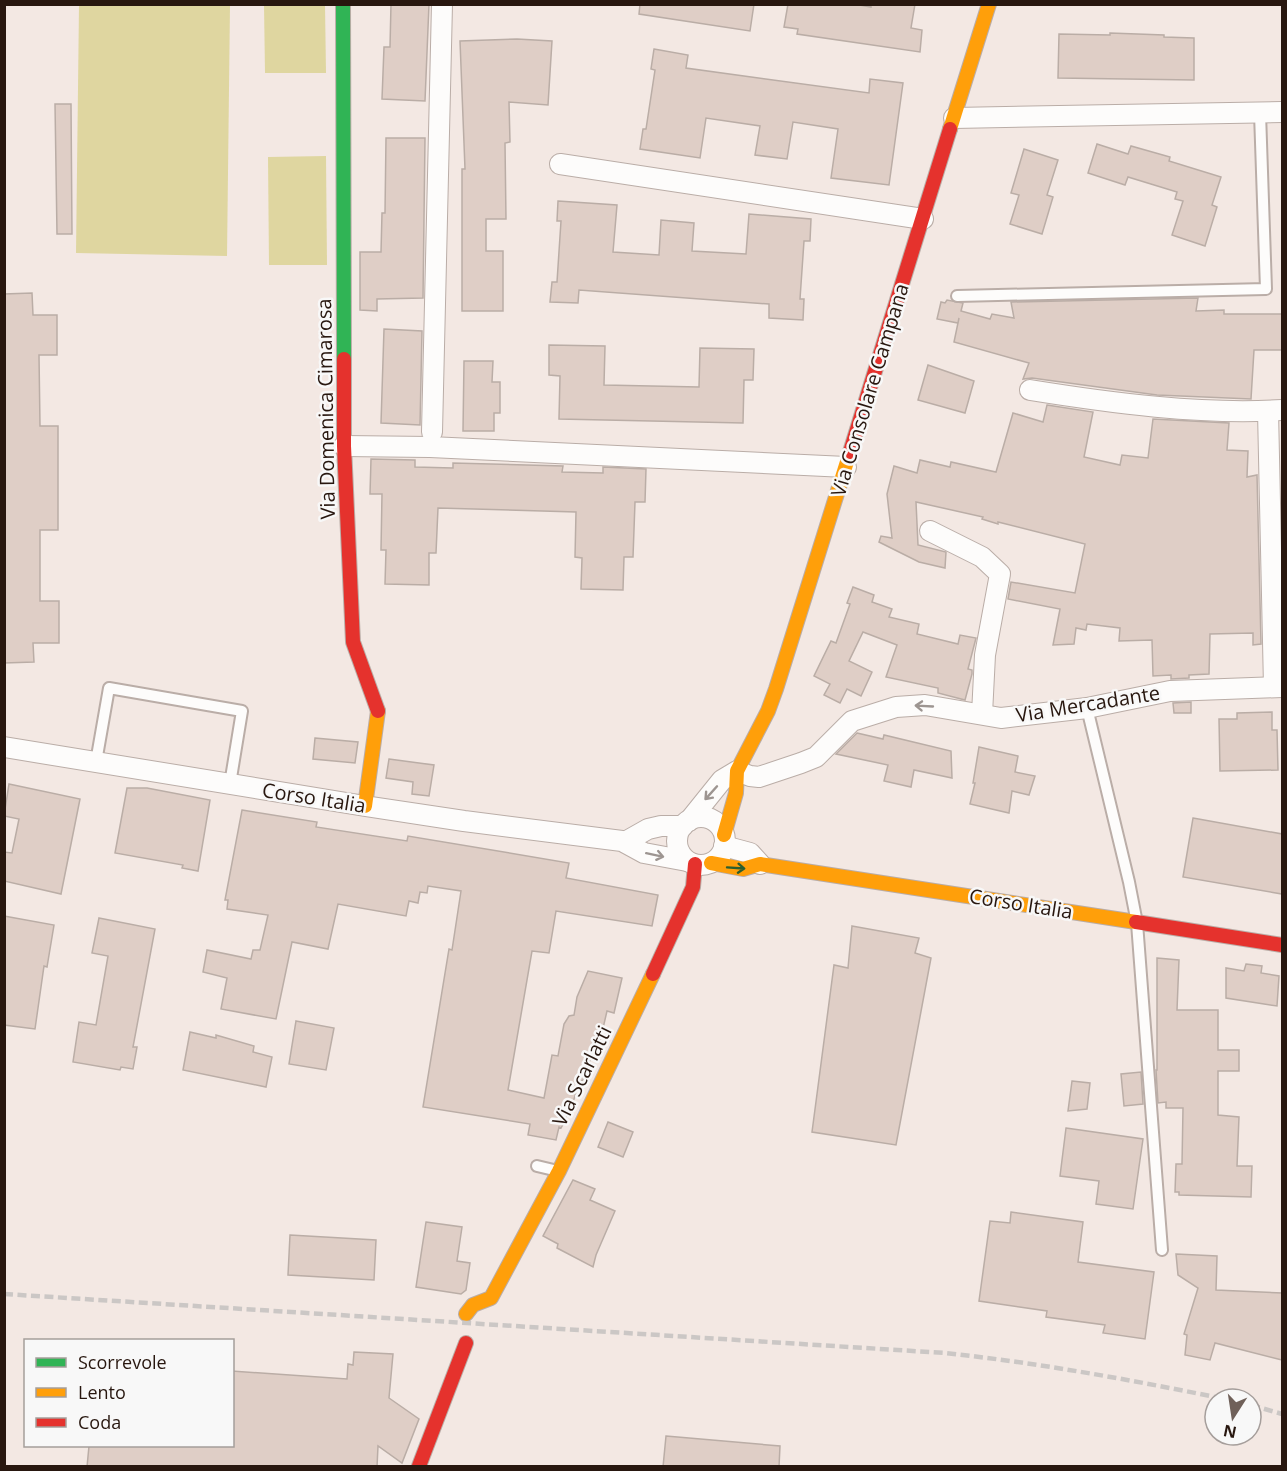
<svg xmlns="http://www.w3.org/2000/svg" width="1287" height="1471" viewBox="0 0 1287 1471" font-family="'Open Sans',sans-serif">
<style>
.green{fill:#dfd6a0}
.building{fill:#dfcec6;stroke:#baada6;stroke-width:1.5}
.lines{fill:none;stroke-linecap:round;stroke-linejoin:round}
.lane-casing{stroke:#baada7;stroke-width:14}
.street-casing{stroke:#baada7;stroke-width:22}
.fast-casing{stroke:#baada7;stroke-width:16}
.slow-casing{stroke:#baada7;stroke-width:16}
.jam-casing{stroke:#baada7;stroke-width:16}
.lane{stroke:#fdfcfb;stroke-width:10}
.street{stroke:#fdfcfb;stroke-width:20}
.fast{stroke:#30b455;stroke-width:14}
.slow{stroke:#ff9f0a;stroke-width:14}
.jam{stroke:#e5322d;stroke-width:14}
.rail{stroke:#cbc7c5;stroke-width:4.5;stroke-dasharray:9 4.5;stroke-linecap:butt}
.oneway{stroke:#9d9591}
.oneway2{stroke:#2c5e2e}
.labels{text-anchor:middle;stroke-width:5;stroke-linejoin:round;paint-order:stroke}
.street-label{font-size:20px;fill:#28170f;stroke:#f8f8f8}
</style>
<rect width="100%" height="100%" fill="#f3e8e3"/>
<g class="green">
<polygon points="79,5 230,5 227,256 76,253"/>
<polygon points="264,5 325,5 326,73 265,73"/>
<polygon points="326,156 327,265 269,265 268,157"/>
</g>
<g class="building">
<polygon points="391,4 429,4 425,101 382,99 384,47 390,47"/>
<polygon points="640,4 754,4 750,31 639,14"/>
<polygon points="788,4 854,4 871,7 871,4 915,4 911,28 922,30 920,52 797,34 798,29 784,27"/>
<polygon points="1110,33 1164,35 1164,37 1194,38 1194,80 1058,78 1059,34 1110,35"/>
<polygon points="517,39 552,41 548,105 509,102 510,142 505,143 506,219 486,219 486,251 503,251 503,311 462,311 462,169 465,169 460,41"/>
<polygon points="654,49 688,55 686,68 869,93 870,79 903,83 889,185 831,178 838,129 793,122 787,159 755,155 760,126 706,118 700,158 640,149 643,129 646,129 655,70 651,69"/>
<polygon points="55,104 71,104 72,234 57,234"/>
<polygon points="386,138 425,138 423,298 377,299 377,311 360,310 360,252 381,252 382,213 385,213"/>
<polygon points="1097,144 1128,154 1131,146 1170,157 1169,161 1221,177 1212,205 1217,207 1205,246 1172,235 1183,201 1175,199 1177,192 1128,177 1125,185 1088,173"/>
<polygon points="1024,149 1058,160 1047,195 1053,197 1042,234 1010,224 1019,195 1011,193"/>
<polygon points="558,201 617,205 613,252 659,255 661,220 694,223 692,251 746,254 749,214 811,219 810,241 804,241 800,299 804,299 803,320 769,318 769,304 579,290 578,303 550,302 552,282 557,282 561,221 557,221"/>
<polygon points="32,293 33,315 57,315 57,355 39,355 40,426 58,426 58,530 40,530 40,601 59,601 59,643 33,643 34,662 4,663 4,294"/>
<polygon points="1198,298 1196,311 1224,310 1224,314 1282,314 1282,350 1254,350 1251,399 1157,395 1032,378 1023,379 1029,363 954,342 959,318 958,323 937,319 941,302 945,303 947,300 963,303 961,311 990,319 992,314 1014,318 1011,302"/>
<polygon points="384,329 422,331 420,425 381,423"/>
<polygon points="549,345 605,346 604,385 699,387 700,348 754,349 753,380 744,380 743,423 559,419 560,376 549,375"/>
<polygon points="464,361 493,361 492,382 500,382 500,413 494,413 494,431 463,431"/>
<polygon points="928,365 974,381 965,413 918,400"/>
<polygon points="1047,405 1093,412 1084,457 1120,465 1122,455 1148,458 1153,419 1229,423 1227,450 1248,451 1247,477 1257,475 1261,644 1253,645 1253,633 1210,634 1209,674 1189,675 1189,678 1171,679 1171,675 1153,676 1152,640 1119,641 1120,628 1087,624 1086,630 1076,628 1074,644 1053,645 1060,609 1008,599 1011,582 1075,593 1085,544 998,522 998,524 982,519 983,517 916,502 918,545 946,552 945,568 919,562 879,542 881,536 892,538 887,494 894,466 917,473 920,460 950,467 951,462 996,472 1013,413 1043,422"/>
<polygon points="371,459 415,460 415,467 453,468 453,463 563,466 562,472 603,473 603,467 646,469 645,502 635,502 633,557 624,557 623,590 581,589 582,558 575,557 576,512 438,508 436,553 429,553 429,585 385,584 386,550 381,550 382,494 370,494"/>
<polygon points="853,587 874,595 872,602 892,609 889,617 919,624 917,634 958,644 960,635 976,638 968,669 972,670 972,674 965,700 938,693 938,688 886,677 897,645 863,632 849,661 872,672 861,696 847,689 840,703 824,695 830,684 814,676 831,641 836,643 850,604 847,603"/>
<polygon points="1191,702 1191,713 1174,713 1173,703"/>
<polygon points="1272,712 1272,730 1277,730 1278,770 1220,771 1219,719 1237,719 1237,713"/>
<polygon points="857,733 883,739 884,735 951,751 952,778 914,770 911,787 884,781 888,765 836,754"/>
<polygon points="315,738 358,742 355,763 313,759"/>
<polygon points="979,747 1018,756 1015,772 1035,776 1029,795 1012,791 1009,813 970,804 975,783 973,783"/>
<polygon points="389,759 434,765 429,796 412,794 413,782 386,778"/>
<polygon points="9,784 80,799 61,894 4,881 4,852 12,853 19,819 4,816"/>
<polygon points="127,788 147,788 210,800 198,871 182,868 183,865 115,853"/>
<polygon points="242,810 317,822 316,827 407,841 408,836 569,863 566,878 658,895 652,926 556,911 549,953 532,951 508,1090 544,1098 552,1055 558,1056 564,1024 569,1016 574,1015 577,997 588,971 622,978 614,1013 607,1011 598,1050 595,1056 591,1057 583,1080 579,1082 572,1106 570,1110 567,1110 566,1119 561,1128 559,1127 556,1140 528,1135 530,1124 423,1107 449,949 452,950 461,891 428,886 427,893 420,892 418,903 409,901 406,916 338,904 328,949 292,942 276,1019 221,1009 227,978 203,972 207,950 251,959 253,950 260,950 268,915 227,909 228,900 225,900"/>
<polygon points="1193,818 1282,834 1282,894 1183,877"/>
<polygon points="4,916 54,925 47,967 44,966 35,1029 4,1025"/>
<polygon points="99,918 155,929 133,1047 137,1047 133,1069 121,1067 120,1070 73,1062 79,1022 96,1025 108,956 92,953"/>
<polygon points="852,926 919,938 915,953 931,958 896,1145 812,1132 834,965 848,968"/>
<polygon points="1157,958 1179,960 1177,1010 1218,1010 1218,1050 1239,1050 1239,1071 1218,1071 1218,1115 1239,1117 1237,1166 1252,1166 1251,1197 1179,1195 1179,1192 1175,1192 1176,1164 1182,1164 1183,1108 1166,1108 1166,1102 1158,1103 1156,1070 1157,1070"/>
<polygon points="1246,964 1262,966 1261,973 1279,976 1277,1006 1226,998 1226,968 1244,971"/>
<polygon points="296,1021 334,1028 326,1070 289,1064"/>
<polygon points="190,1032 216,1038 216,1035 254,1046 253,1052 272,1057 266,1087 183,1070"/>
<polygon points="1141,1072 1143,1104 1124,1106 1121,1074"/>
<polygon points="1072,1081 1090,1083 1087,1109 1068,1111"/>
<polygon points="608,1122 633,1132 623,1157 598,1147"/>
<polygon points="1066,1128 1143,1139 1133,1209 1096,1204 1099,1181 1060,1176"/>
<polygon points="573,1180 595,1189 590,1200 615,1211 596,1255 593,1267 557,1248 558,1244 543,1236"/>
<polygon points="1011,1212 1083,1222 1078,1262 1154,1272 1145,1339 1103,1333 1105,1325 1046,1317 1047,1311 979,1301 990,1221 1010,1223"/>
<polygon points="426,1222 462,1227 457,1261 470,1263 466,1290 461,1294 416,1287"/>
<polygon points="290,1235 376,1240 374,1280 288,1275"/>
<polygon points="1176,1254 1217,1256 1216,1290 1282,1293 1282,1360 1215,1343 1210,1360 1185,1355 1187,1335 1184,1334 1198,1288 1178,1275"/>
<polygon points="354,1352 393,1354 389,1398 419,1419 402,1463 378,1446 377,1467 87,1467 89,1446 232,1446 232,1371 347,1379 348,1364 353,1365"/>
<polygon points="666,1436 780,1446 779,1467 663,1467"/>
</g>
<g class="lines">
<g class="lane-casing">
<g id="lane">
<polyline points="957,296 1266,289 1260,113"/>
<polyline points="1087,708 1129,882 1137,923 1162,1250"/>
<polyline points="96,762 109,688 242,711 230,784"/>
<polyline points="537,1166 558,1171"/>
</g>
</g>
<g class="street-casing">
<g id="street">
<polyline points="954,118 1282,112"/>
<polyline points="560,164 923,219"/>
<path d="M 1030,390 C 1111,403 1201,415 1282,410"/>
<polyline points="1268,411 1274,687"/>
<polyline points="432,432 442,4"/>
<polyline points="344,446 430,447 846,467"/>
<polyline points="930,531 982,557 1000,574 985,655 982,714"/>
<polyline points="4,747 365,806 464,821 622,841 644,853 687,861"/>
<circle cx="701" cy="841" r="24"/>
<polyline points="689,821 722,780 737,771 750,776 759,777 801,763 816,757 852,721 896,707 925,705 1001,718 1087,708 1170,691 1282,687"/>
<polyline points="625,842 648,829 661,826 683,826"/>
<polyline points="724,846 750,853 760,864"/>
</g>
</g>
<g class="fast-casing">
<polyline id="fast" points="343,4 344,359"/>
</g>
<g class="slow-casing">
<g id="slow">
<polyline points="950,129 989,4"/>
<polyline points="365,806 378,711"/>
<polyline points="724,835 736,793 737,771 768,711 776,689 850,452"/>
<polyline points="711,863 743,869 760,864 1136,922"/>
<polyline points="466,1314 473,1305 491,1298 559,1171 653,974"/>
</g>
</g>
<g class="jam-casing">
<g id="jam">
<polyline points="344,359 344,446 353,642 378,711"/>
<polyline points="850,452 950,129"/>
<polyline points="1136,922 1282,945"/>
<polyline points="653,974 693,887 695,864"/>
<polyline points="419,1466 466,1343"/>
</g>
</g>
<use href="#lane" class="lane"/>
<use href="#street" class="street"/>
<use href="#fast" class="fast"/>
<use href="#slow" class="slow"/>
<use href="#jam" class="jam"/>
<g class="rail">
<path d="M 4,1294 L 945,1353 C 1039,1363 1132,1380 1225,1399"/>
<polyline points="1251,1405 1282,1414"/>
</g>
</g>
<defs><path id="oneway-shaft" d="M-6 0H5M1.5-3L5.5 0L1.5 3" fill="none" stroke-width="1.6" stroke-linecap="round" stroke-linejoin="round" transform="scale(1.5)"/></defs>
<g class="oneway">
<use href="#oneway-shaft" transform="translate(924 706) rotate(-177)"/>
<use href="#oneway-shaft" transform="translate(711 793) rotate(132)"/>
<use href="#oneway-shaft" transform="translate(655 855) rotate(12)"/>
</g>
<use class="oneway2" href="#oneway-shaft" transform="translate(736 868) rotate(4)"/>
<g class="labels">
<g class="street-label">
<text transform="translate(870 390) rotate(-73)" y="7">Via Consolare Campana</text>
<text transform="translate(326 409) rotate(-91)" y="7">Via Domenica Cimarosa</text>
<text transform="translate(1088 704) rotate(-9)" y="7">Via Mercadante</text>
<text transform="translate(314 798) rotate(9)" y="7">Corso Italia</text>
<text transform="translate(1021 904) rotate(9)" y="7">Corso Italia</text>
<text transform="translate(582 1076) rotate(-64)" y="7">Via Scarlatti</text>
</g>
</g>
<rect width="1287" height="1471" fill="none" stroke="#28170f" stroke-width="12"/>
<rect x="24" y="1339" width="210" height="108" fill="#f8f8f8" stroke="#a59e9b" stroke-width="1.5"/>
<rect x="36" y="1358" width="30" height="9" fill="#30b455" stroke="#a59e9b" stroke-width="1.5"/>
<text x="78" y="1369" font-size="18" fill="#28170f">Scorrevole</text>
<rect x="36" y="1388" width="30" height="9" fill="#ff9f0a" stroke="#a59e9b" stroke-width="1.5"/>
<text x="78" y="1399" font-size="18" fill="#28170f">Lento</text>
<rect x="36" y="1418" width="30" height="9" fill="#e5322d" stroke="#a59e9b" stroke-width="1.5"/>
<text x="78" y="1429" font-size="18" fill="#28170f">Coda</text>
<g transform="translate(1233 1417) rotate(192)"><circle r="28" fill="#f8f8f8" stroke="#a59e9b" stroke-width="1.5"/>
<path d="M0-4.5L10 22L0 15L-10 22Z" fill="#6f6059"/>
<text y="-9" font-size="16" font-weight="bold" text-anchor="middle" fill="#28170f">N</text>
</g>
</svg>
